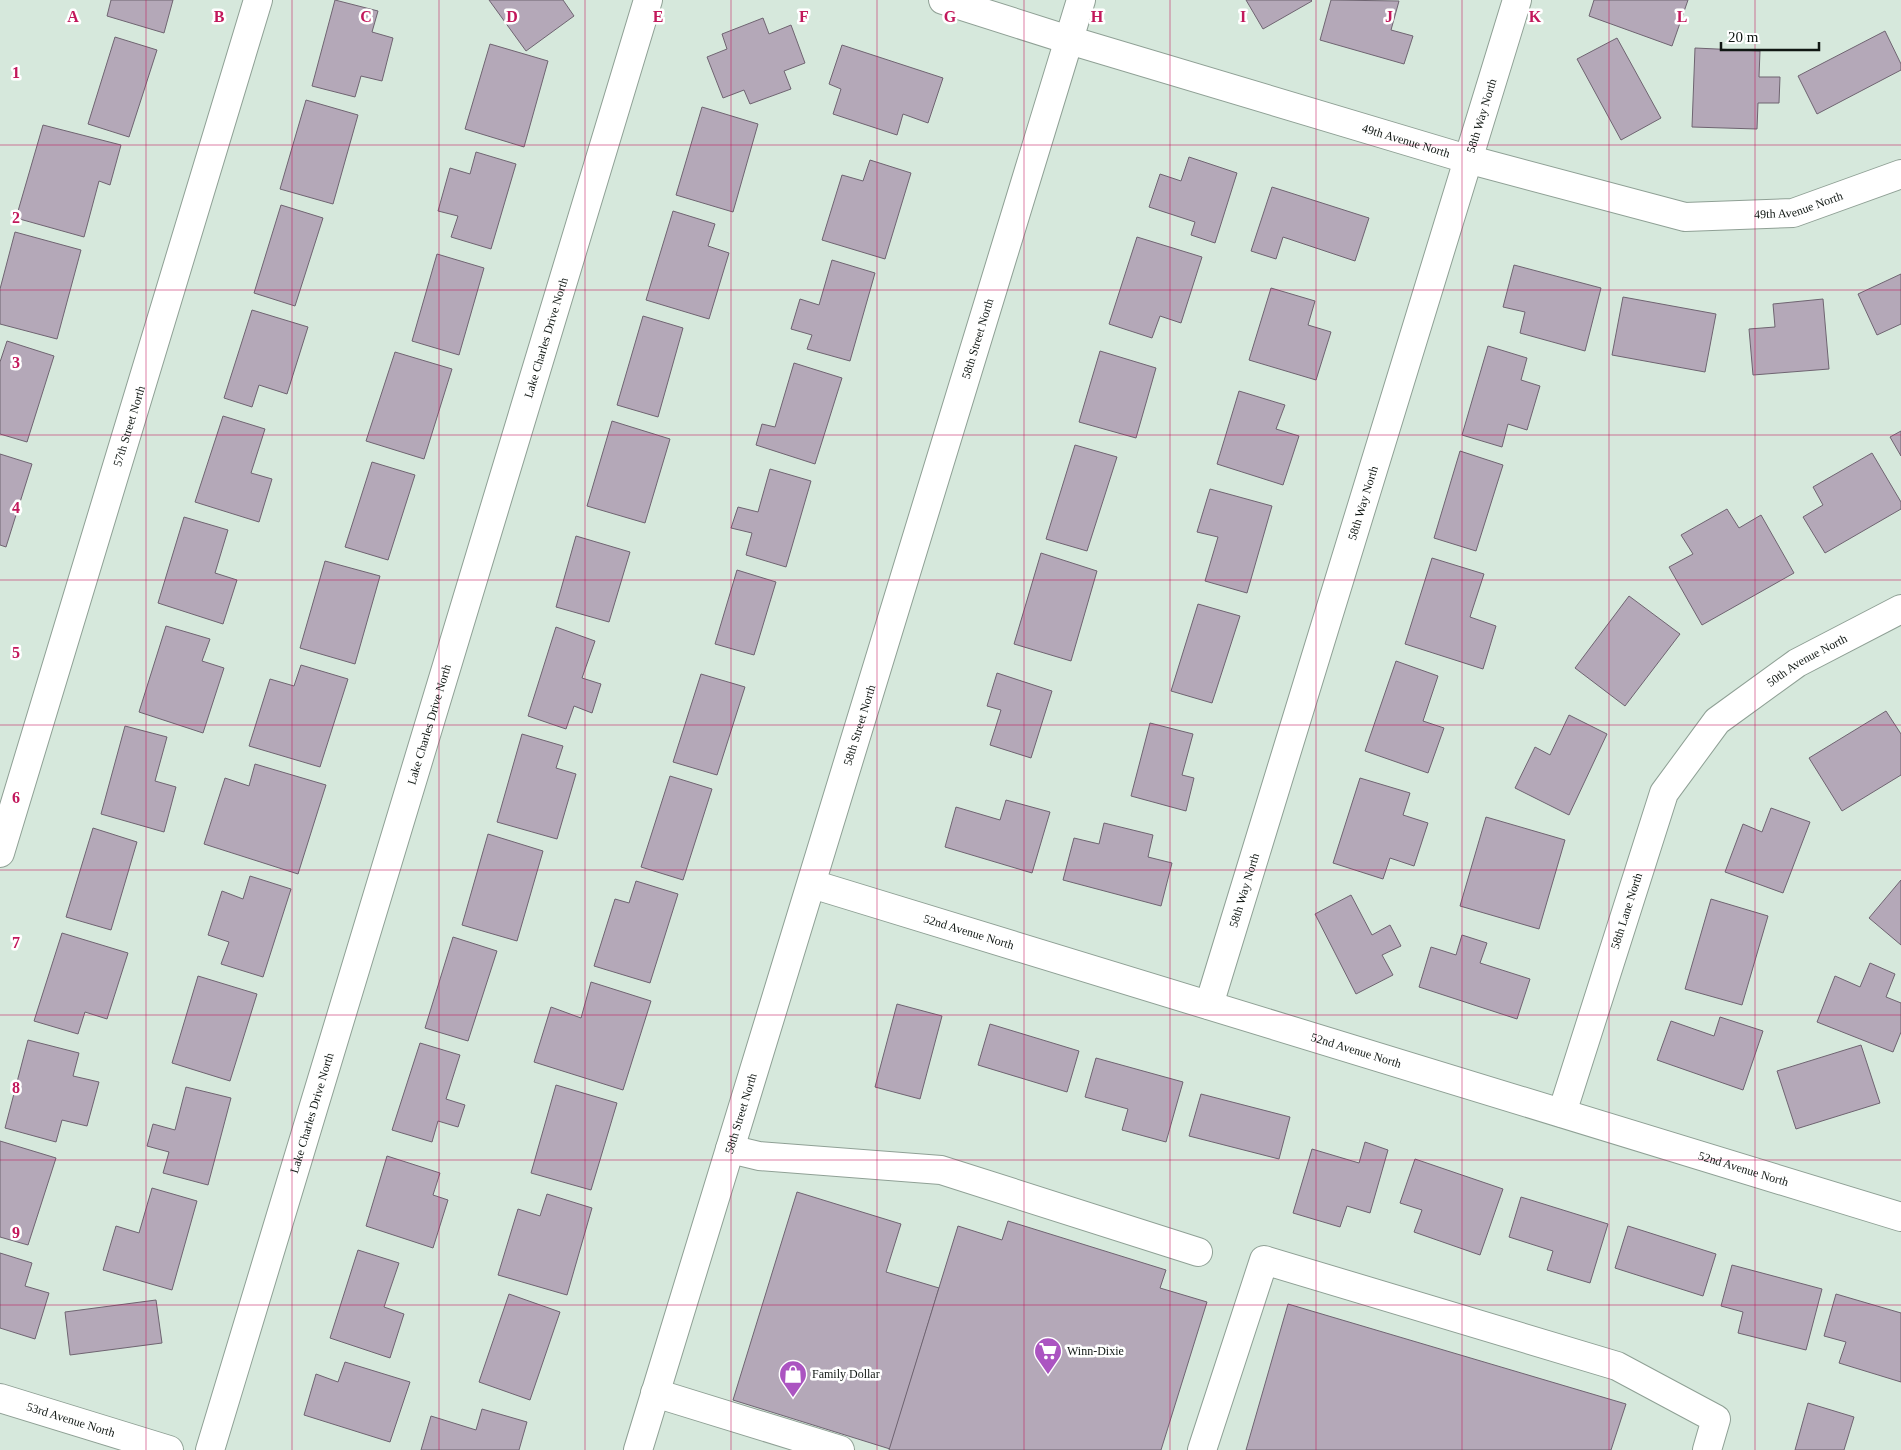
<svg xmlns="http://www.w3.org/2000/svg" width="1901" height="1450" viewBox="0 0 1901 1450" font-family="'Times New Roman',serif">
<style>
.building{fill:#b4a8b8;stroke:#6f6471}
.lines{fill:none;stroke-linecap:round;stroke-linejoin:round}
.minor-casing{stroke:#8fa095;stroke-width:30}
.minor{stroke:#fff;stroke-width:28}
.grid{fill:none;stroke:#c2185b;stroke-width:1;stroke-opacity:0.55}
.labels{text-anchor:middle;stroke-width:5;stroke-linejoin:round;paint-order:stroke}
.street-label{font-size:12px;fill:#101713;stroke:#fff}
.poi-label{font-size:12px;fill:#101713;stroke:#fff;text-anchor:start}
.grid-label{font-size:16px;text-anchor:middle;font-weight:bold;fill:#c2185b;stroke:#fff;stroke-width:5;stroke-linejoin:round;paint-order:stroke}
</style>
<rect width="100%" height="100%" fill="#d6e8dc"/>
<g class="building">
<polygon points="111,0 173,0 164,33 107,16"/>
<polygon points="335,0 378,11 372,32 393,38 382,81 361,76 355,97 312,86"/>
<polygon points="489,0 563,0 574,16 526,51"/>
<polygon points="1246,0 1311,0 1312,1 1263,29"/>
<polygon points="1331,0 1399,1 1391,30 1413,36 1404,64 1320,40"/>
<polygon points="1594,0 1688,0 1672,46 1589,16"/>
<polygon points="763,18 769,34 791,25 805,63 784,71 791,89 750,104 744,90 723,98 707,57 727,49 722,34"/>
<polygon points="1885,31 1901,64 1901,70 1817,114 1798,76"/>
<polygon points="115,37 157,50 129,137 88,124"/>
<polygon points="1617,38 1661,118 1621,140 1577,59"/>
<polygon points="490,44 548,61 524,147 465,129"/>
<polygon points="842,45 943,78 928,123 903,114 897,135 833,114 841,89 829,84"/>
<polygon points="1695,48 1760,51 1759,77 1780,77 1779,103 1758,103 1757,129 1692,127"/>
<polygon points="306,100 358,115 333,204 280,189"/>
<polygon points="702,107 758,124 733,212 676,195"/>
<polygon points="43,125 121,145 110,185 99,181 84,237 16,218"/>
<polygon points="476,152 516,164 491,249 451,237 458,216 438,211 450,168 470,174"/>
<polygon points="1189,157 1237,173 1215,243 1191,235 1195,222 1149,207 1160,174 1181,181"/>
<polygon points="870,160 911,173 885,259 822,240 842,175 863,181"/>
<polygon points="1272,187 1369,218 1355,261 1283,237 1276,259 1251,251"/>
<polygon points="281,205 323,218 295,306 254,293"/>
<polygon points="673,211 715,224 708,246 729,253 709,319 646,300"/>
<polygon points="15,232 81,250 57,339 0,324 0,289"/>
<polygon points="1137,237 1202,257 1181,323 1160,316 1152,338 1109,324"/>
<polygon points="437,254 484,268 459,355 412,341"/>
<polygon points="832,260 875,273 850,361 807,349 812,335 791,329 800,299 819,305"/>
<polygon points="1514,265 1601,288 1585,351 1520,333 1525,312 1503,307"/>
<polygon points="1901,274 1901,324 1877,335 1858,294"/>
<polygon points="1271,288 1315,301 1308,325 1331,332 1316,380 1249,360"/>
<polygon points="1623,297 1716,314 1705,372 1612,355"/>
<polygon points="1823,299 1829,369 1753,375 1749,329 1775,327 1773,304"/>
<polygon points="252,310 308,327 287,394 259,385 252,407 224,398"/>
<polygon points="643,316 683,328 658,417 617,405"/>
<polygon points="7,341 54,356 27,442 0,434 0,362"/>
<polygon points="1488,346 1527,358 1521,380 1540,386 1527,430 1508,424 1502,447 1462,435"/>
<polygon points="1100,351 1156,368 1136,438 1079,422"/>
<polygon points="395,352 452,369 424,459 366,441"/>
<polygon points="794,363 842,378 815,464 756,445 762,424 775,427"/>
<polygon points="1239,391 1285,405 1276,429 1299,436 1283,485 1217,464"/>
<polygon points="223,416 265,429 251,473 272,479 259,522 195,502"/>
<polygon points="612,421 670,439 645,523 587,506"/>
<polygon points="1901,431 1901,456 1890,437"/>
<polygon points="1075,445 1117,457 1087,551 1046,539"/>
<polygon points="1460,451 1503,465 1476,551 1434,538"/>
<polygon points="1872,453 1901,502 1901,509 1825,553 1803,517 1823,505 1813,487"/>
<polygon points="0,454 32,464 6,547 0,545"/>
<polygon points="372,462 415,475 388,560 345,547"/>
<polygon points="770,469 811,481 786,567 746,555 752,533 731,528 738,507 758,512"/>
<polygon points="1210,489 1272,506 1247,593 1205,581 1218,537 1197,532"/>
<polygon points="1727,509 1739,528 1761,515 1794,573 1702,625 1669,567 1693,554 1681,535"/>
<polygon points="184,517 228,530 215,573 237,580 223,624 158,603"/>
<polygon points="576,536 630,552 609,622 556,607"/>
<polygon points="1041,553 1097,571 1071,661 1014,644"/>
<polygon points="1432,558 1484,574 1470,617 1496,626 1483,669 1405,644"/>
<polygon points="325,561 380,576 355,664 300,648"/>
<polygon points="737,570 776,582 754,655 715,644"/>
<polygon points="1629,596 1680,634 1625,706 1575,668"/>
<polygon points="1198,604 1240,616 1212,703 1171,691"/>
<polygon points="166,626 210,639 202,661 224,668 203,733 139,712"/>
<polygon points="556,627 595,641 582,678 601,684 592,713 574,706 566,729 528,716"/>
<polygon points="1396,661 1438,676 1423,721 1444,728 1428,773 1365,751"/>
<polygon points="301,665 348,679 320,767 249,746 270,679 294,686"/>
<polygon points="997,673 1052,691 1031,758 990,745 1001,710 987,706"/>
<polygon points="701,674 745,687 717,775 673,762"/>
<polygon points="1886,711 1901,734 1901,775 1842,811 1809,758"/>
<polygon points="1569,715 1607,734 1569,815 1515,788 1535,747 1550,755"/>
<polygon points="1150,723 1193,734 1182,775 1194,778 1186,811 1131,796"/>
<polygon points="125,726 167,737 155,781 176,787 164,832 101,814"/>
<polygon points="522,734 563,746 556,768 576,774 557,839 497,822"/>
<polygon points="255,764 326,785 298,874 204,844 225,778 249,786"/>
<polygon points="670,776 712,789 683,880 641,867"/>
<polygon points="1360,778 1410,793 1403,815 1428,823 1414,866 1390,858 1383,879 1333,863"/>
<polygon points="1006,800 1050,812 1032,873 945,847 956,807 1000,820"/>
<polygon points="1771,808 1810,822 1783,893 1725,872 1743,824 1762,832"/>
<polygon points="1486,817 1565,840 1539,929 1460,906"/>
<polygon points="1104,823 1153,835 1148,857 1172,863 1161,906 1063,880 1074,838 1099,844"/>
<polygon points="93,828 137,842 111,930 66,917"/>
<polygon points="488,834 543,851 517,941 462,925"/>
<polygon points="250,876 291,889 263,977 221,964 229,942 208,935 222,891 243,899"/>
<polygon points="1901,880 1901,945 1869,918"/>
<polygon points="636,881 678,894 650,983 594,966 615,899 629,903"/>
<polygon points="1351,895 1372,935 1390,925 1401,946 1382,955 1393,975 1356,994 1315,914"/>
<polygon points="1711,899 1768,916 1742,1005 1685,989"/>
<polygon points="62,933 128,953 107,1019 85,1012 78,1034 34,1021"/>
<polygon points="1462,935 1487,943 1480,963 1530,979 1517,1019 1419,987 1431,947 1456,955"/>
<polygon points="453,937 497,951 468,1041 425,1028"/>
<polygon points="1870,963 1895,974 1886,997 1901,1003 1901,1032 1893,1052 1817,1022 1835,976 1860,987"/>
<polygon points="198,976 257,994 230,1081 172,1063"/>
<polygon points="591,982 651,1001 623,1090 534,1062 551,1007 581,1018"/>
<polygon points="897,1004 942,1016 920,1099 875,1087"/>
<polygon points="1720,1017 1763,1031 1743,1090 1657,1060 1671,1021 1714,1036"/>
<polygon points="990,1024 1079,1051 1067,1092 978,1065"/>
<polygon points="28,1040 79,1053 73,1076 99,1082 87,1126 62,1120 56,1142 5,1128"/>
<polygon points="420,1043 460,1055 446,1099 465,1105 458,1127 438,1121 432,1142 392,1130"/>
<polygon points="1861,1045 1880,1103 1796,1129 1777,1071"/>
<polygon points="1096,1058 1183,1082 1166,1142 1122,1130 1128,1109 1085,1097"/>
<polygon points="556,1085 617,1103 591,1190 531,1173"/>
<polygon points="186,1087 231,1098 208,1185 163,1173 169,1152 147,1146 153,1124 175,1130"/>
<polygon points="1201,1094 1290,1117 1279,1159 1189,1136"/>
<polygon points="0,1141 56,1158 28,1245 0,1237"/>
<polygon points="1365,1142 1388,1150 1370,1213 1347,1206 1340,1227 1293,1213 1312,1149 1359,1163"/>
<polygon points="387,1156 440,1173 433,1195 448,1200 433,1248 366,1226"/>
<polygon points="1415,1159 1503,1189 1480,1255 1414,1232 1422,1210 1400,1203"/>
<polygon points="152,1188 197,1201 172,1290 103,1270 116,1226 139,1233"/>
<polygon points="797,1192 901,1224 886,1272 939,1288 890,1449 733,1400"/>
<polygon points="547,1194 592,1208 567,1295 498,1275 518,1209 540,1216"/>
<polygon points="1521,1197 1608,1224 1590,1283 1547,1270 1553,1251 1509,1237"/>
<polygon points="1008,1221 1166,1270 1160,1288 1207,1302 1161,1450 889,1450 958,1226 1002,1240"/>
<polygon points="1628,1226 1716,1254 1703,1296 1615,1268"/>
<polygon points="358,1250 399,1263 384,1307 404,1314 390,1358 330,1338"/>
<polygon points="0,1253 32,1263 25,1286 49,1293 35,1339 0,1328"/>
<polygon points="1732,1265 1822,1289 1806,1350 1738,1333 1743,1312 1721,1306"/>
<polygon points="509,1294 560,1312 530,1400 479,1382"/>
<polygon points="1836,1294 1901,1313 1901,1382 1839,1363 1846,1342 1824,1336"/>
<polygon points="156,1300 162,1343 70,1355 65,1312"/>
<polygon points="1288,1304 1626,1404 1611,1450 1246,1450"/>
<polygon points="345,1362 410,1382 390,1442 304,1415 316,1374 338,1382"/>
<polygon points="1808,1403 1854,1417 1844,1450 1795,1450"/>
<polygon points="482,1409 527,1422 519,1450 421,1450 431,1416 476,1430"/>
</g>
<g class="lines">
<g class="minor-casing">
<g id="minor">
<path id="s1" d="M 943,0 L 1069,40 L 1467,159 L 1685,217 L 1793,213 L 1901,174"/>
<path id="s2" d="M 0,853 L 258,0"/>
<path id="s3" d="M 812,884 L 1901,1217"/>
<path id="s4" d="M 1209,1005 L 1517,0"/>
<path id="s5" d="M 1562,1113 L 1664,793 L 1717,721 L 1797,663 L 1901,609"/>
<polyline points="730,1149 759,1156 941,1170 1198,1252"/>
<polyline points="655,1393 840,1450"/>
<path id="s6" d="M 0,1398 L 169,1450"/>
<path id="s7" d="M 210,1450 L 648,0"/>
<path id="s8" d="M 638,1450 L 1081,0"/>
<polyline points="1202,1450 1264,1260 1617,1366 1716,1419 1707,1450"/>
</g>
</g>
<use href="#minor" class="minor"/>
</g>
<path class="grid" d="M 146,0 L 146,1450M 292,0 L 292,1450M 439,0 L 439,1450M 585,0 L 585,1450M 731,0 L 731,1450M 877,0 L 877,1450M 1024,0 L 1024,1450M 1170,0 L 1170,1450M 1316,0 L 1316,1450M 1462,0 L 1462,1450M 1609,0 L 1609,1450M 1755,0 L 1755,1450M 0,145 L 1901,145M 0,290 L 1901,290M 0,435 L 1901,435M 0,580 L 1901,580M 0,725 L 1901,725M 0,870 L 1901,870M 0,1015 L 1901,1015M 0,1160 L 1901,1160M 0,1305 L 1901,1305"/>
<defs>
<g id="supermarket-pin" transform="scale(1.4375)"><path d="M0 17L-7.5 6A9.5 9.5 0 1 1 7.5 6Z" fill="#ab54c1" stroke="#fff"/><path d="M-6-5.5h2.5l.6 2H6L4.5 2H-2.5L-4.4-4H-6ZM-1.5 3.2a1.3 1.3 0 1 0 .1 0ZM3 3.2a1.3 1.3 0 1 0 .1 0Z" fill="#fff"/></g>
<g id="shop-pin" transform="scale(1.4375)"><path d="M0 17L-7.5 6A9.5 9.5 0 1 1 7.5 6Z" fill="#ab54c1" stroke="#fff"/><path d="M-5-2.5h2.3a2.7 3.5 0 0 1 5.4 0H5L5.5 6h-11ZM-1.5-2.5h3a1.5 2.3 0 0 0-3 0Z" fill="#fff"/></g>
</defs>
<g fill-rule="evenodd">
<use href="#supermarket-pin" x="1048" y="1351"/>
<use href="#shop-pin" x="793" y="1374"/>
</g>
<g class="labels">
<g class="street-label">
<text dy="4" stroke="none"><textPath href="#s4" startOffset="930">58th Way North</textPath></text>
<text dy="4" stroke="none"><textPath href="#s1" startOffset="484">49th Avenue North</textPath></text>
<text dy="4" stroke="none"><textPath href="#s1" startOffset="888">49th Avenue North</textPath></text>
<text dy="4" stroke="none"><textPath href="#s7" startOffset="1162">Lake Charles Drive North</textPath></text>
<text dy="4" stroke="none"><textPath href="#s8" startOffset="1162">58th Street North</textPath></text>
<text dy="4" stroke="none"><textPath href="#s2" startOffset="446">57th Street North</textPath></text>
<text dy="4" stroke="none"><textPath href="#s4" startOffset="525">58th Way North</textPath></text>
<text dy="4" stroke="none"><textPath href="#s5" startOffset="534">50th Avenue North</textPath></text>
<text dy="4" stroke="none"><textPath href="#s7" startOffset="758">Lake Charles Drive North</textPath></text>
<text dy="4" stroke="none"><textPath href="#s8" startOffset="758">58th Street North</textPath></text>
<text dy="4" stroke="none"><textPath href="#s4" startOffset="120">58th Way North</textPath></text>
<text dy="4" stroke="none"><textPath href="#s5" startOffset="212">58th Lane North</textPath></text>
<text dy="4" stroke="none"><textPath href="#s3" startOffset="164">52nd Avenue North</textPath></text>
<text dy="4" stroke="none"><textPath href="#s3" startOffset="569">52nd Avenue North</textPath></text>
<text dy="4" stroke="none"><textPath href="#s8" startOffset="352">58th Street North</textPath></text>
<text dy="4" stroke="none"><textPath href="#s7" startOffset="352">Lake Charles Drive North</textPath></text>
<text dy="4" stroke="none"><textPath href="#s3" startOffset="974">52nd Avenue North</textPath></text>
<text dy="4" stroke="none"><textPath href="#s6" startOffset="74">53rd Avenue North</textPath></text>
</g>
<g class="poi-label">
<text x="1067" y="1355">Winn-Dixie</text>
<text x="812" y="1378">Family Dollar</text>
</g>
</g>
<g class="grid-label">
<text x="73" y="22">A</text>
<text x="219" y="22">B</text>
<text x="366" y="22">C</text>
<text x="512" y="22">D</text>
<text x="658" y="22">E</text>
<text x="804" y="22">F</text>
<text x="950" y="22">G</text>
<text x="1097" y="22">H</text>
<text x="1243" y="22">I</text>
<text x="1389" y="22">J</text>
<text x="1535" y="22">K</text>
<text x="1682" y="22">L</text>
<text x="16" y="78">1</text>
<text x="16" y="223">2</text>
<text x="16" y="368">3</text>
<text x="16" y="513">4</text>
<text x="16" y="658">5</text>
<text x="16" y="803">6</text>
<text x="16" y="948">7</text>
<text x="16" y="1093">8</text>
<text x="16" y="1238">9</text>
</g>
<path d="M1721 42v8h98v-8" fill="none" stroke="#101713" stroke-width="2.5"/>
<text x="1728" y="42" font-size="15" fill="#101713" stroke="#ffffff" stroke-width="4" paint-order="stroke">20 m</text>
</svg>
